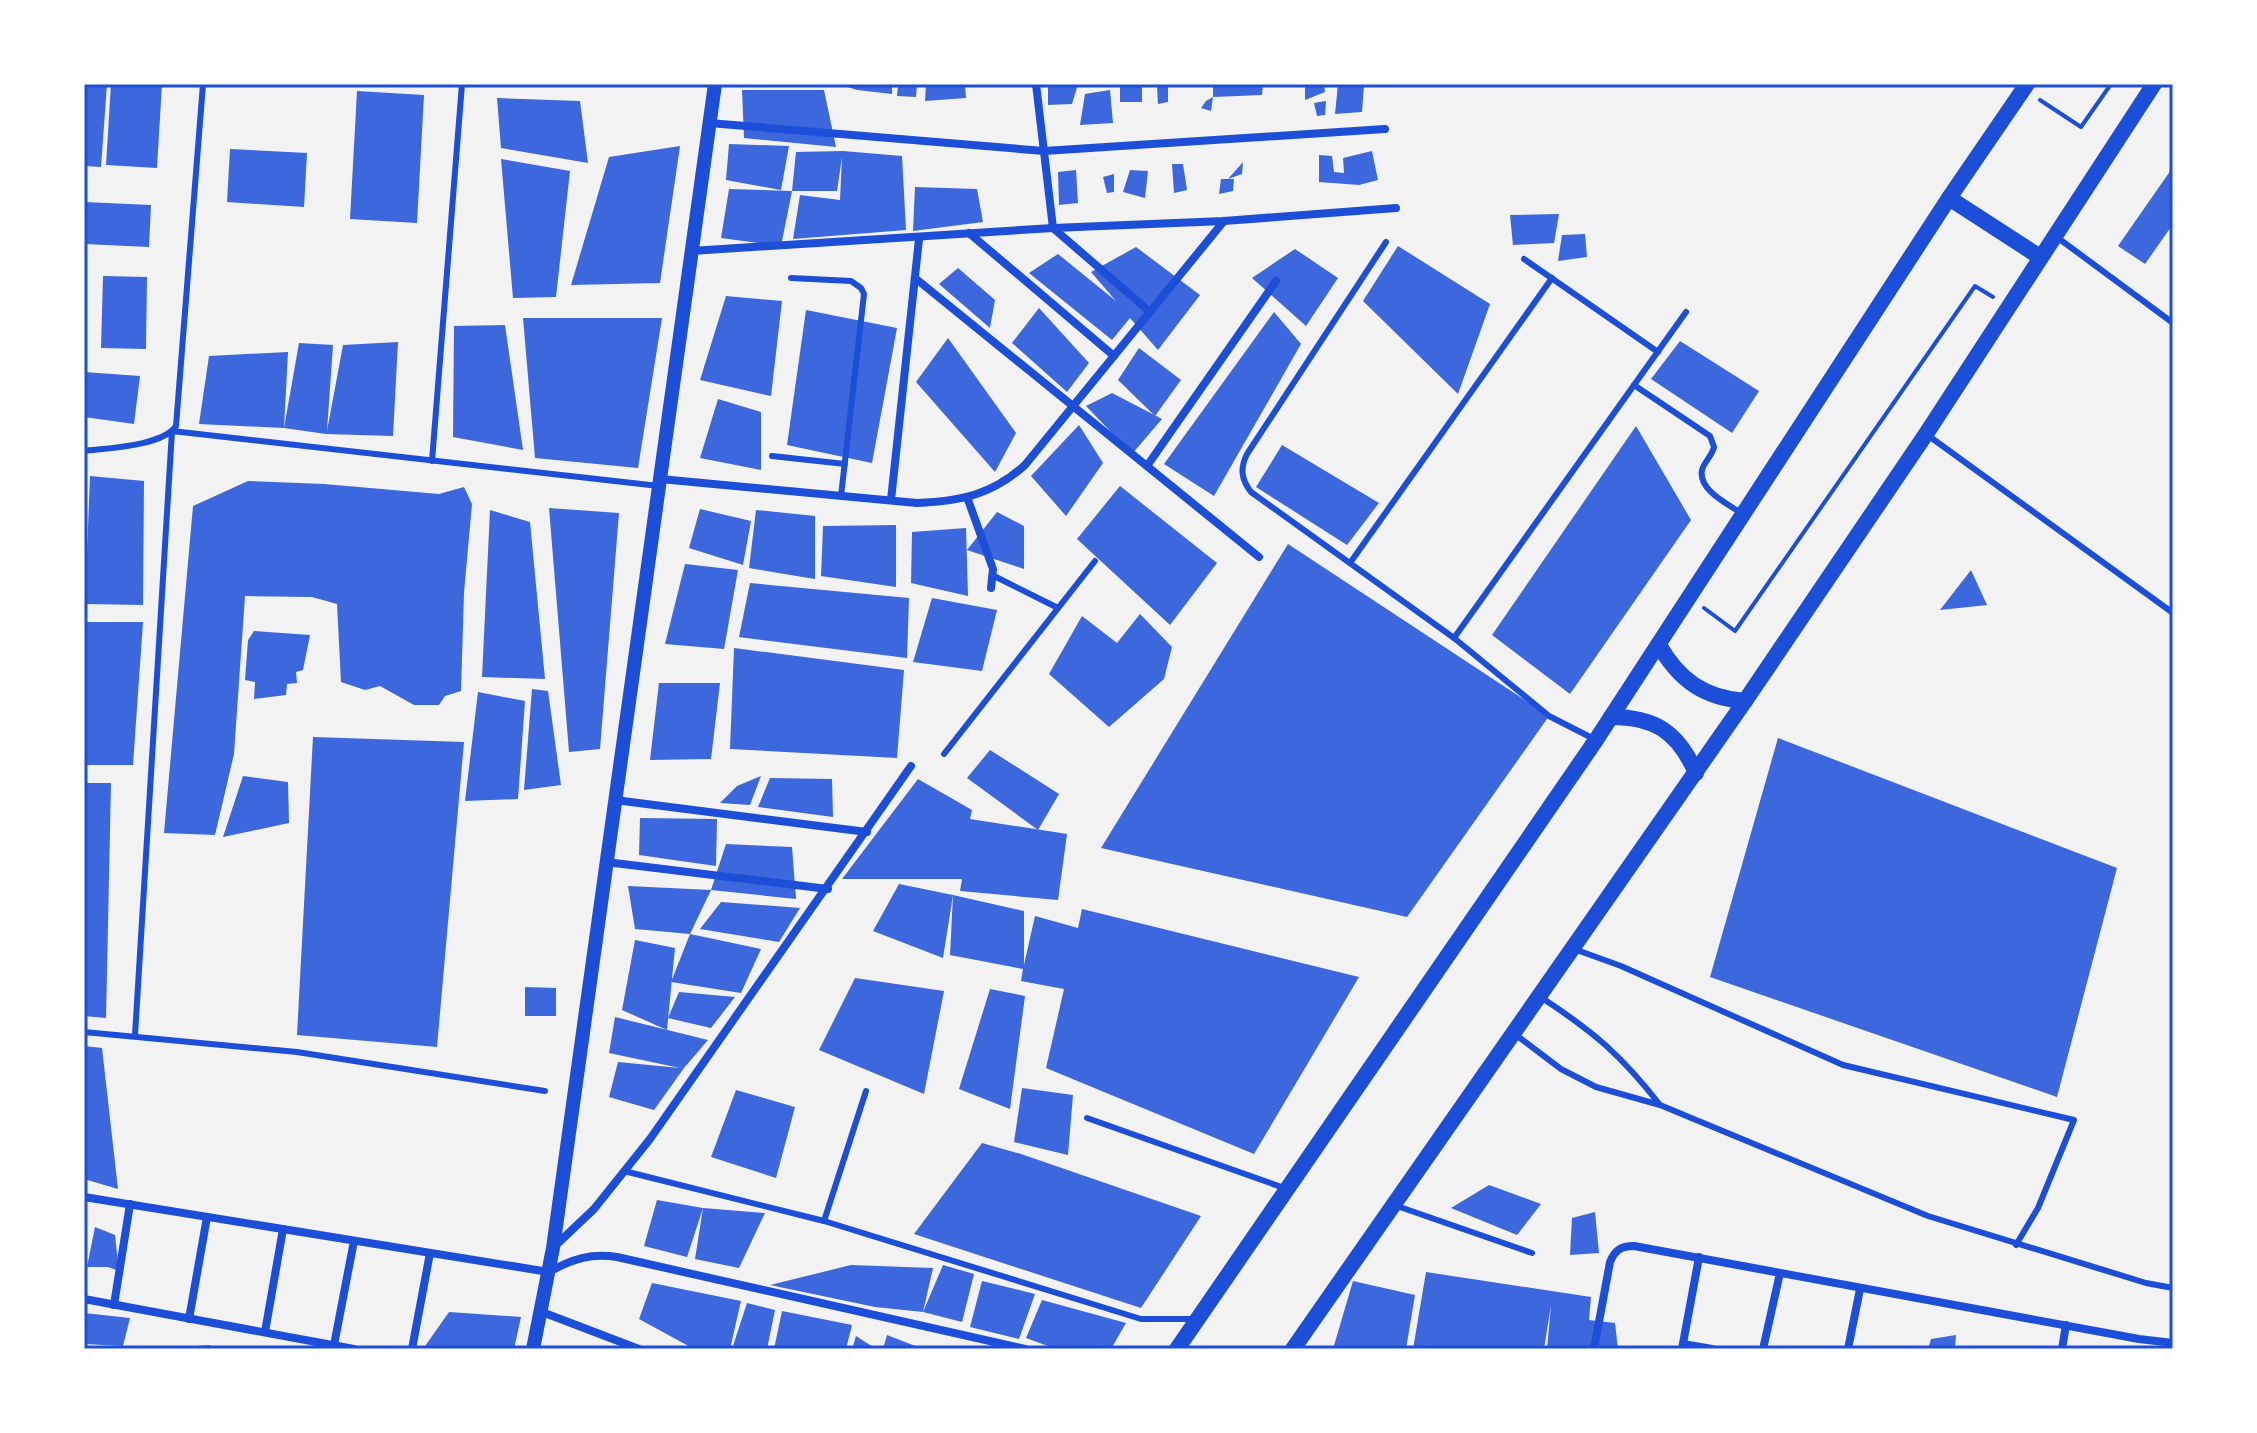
<svg xmlns="http://www.w3.org/2000/svg" width="2257" height="1433" viewBox="0 0 2257 1433" font-family="Jost,sans-serif">
<style>
.building{fill:#3d67dc}
.lines{fill:none;stroke-linecap:round;stroke-linejoin:round}
.path{stroke:#1d4ed8;stroke-width:4}
.service{stroke:#1d4ed8;stroke-width:6}
.minor{stroke:#1d4ed8;stroke-width:8}
.tertiary{stroke:#1d4ed8;stroke-width:14}
.secondary{stroke:#1d4ed8;stroke-width:16}
.neatline{fill:none;stroke:#1d4ed8;stroke-width:3}
</style>
<rect width="100%" height="100%" fill="#f2f2f2"/>
<g class="building">
<polygon points="84,84 107,84 101,167 84,166"/>
<polygon points="111,84 162,84 157,168 106,165"/>
<polygon points="838,84 892,84 892,94 857,90"/>
<polygon points="898,84 917,84 916,97 897,96"/>
<polygon points="926,84 965,84 966,98 925,101"/>
<polygon points="1048,84 1078,84 1072,104 1048,105"/>
<polygon points="1120,84 1142,85 1142,102 1120,102"/>
<polygon points="1168,84 1168,102 1158,104 1157,87"/>
<polygon points="1250,84 1263,84 1262,95 1213,97 1213,87"/>
<polygon points="1305,84 1324,84 1325,92 1305,100"/>
<polygon points="1338,84 1364,84 1362,112 1335,114"/>
<polygon points="742,90 824,90 836,147 744,138"/>
<polygon points="1110,90 1113,123 1080,125 1085,94"/>
<polygon points="357,91 424,95 417,223 350,219"/>
<polygon points="1213,97 1211,111 1201,108 1206,101"/>
<polygon points="497,98 580,101 588,163 501,148"/>
<polygon points="1326,101 1325,115 1317,116 1314,103"/>
<polygon points="729,144 789,146 781,190 726,180"/>
<polygon points="680,146 660,283 571,285 609,157"/>
<polygon points="230,149 307,153 304,207 227,202"/>
<polygon points="843,151 902,156 906,230 793,239 800,195 840,200 842,157 837,191 792,191 796,152"/>
<polygon points="1372,151 1378,180 1359,185 1319,182 1319,155 1332,156 1334,172 1344,173 1343,158"/>
<polygon points="501,159 570,171 556,297 513,298"/>
<polygon points="1243,162 1242,174 1228,179"/>
<polygon points="1172,164 1183,164 1187,190 1174,193"/>
<polygon points="2173,167 2173,224 2145,264 2118,246"/>
<polygon points="1076,170 1078,203 1059,205 1058,172"/>
<polygon points="1130,170 1148,171 1145,198 1123,192"/>
<polygon points="1114,174 1114,192 1107,193 1103,177"/>
<polygon points="1221,179 1234,179 1233,191 1219,194"/>
<polygon points="915,187 977,189 983,222 913,231"/>
<polygon points="729,189 792,191 781,246 721,238"/>
<polygon points="84,202 151,205 149,247 84,244"/>
<polygon points="1559,214 1554,243 1513,245 1510,215"/>
<polygon points="1585,234 1587,257 1558,261 1562,235"/>
<polygon points="1398,246 1490,304 1458,394 1363,301"/>
<polygon points="1136,247 1200,295 1158,350 1130,318 1112,340 1029,273 1058,254 1116,301 1091,272"/>
<polygon points="1295,249 1338,278 1306,326 1252,278"/>
<polygon points="958,268 995,300 990,328 939,284"/>
<polygon points="103,276 147,277 146,349 101,348"/>
<polygon points="726,296 782,301 771,396 700,380"/>
<polygon points="1039,308 1089,363 1067,392 1012,343"/>
<polygon points="806,310 897,328 872,463 787,445"/>
<polygon points="1274,312 1301,344 1214,496 1164,464"/>
<polygon points="523,318 662,318 638,468 535,458"/>
<polygon points="505,325 523,450 453,437 454,326"/>
<polygon points="948,338 1016,433 995,472 916,382"/>
<polygon points="1680,341 1759,391 1732,433 1651,379"/>
<polygon points="398,342 393,436 326,434 284,428 299,343 333,345 327,431 343,345"/>
<polygon points="1139,348 1181,380 1155,416 1118,380"/>
<polygon points="288,352 284,428 199,424 209,356"/>
<polygon points="84,372 140,376 134,424 84,417"/>
<polygon points="1112,393 1162,419 1132,454 1086,406"/>
<polygon points="718,399 761,412 761,470 700,458"/>
<polygon points="1079,425 1103,463 1066,516 1031,476"/>
<polygon points="1636,426 1691,520 1570,694 1492,635"/>
<polygon points="1282,445 1379,503 1347,545 1256,487"/>
<polygon points="90,476 144,481 143,605 85,604"/>
<polygon points="248,481 324,484 439,494 464,487 472,504 464,593 461,691 445,696 439,705 414,705 380,686 365,690 341,682 337,604 312,597 245,596 234,754 215,835 164,833 193,506"/>
<polygon points="1120,486 1217,563 1170,625 1077,539"/>
<polygon points="549,508 619,513 600,749 569,752"/>
<polygon points="700,509 751,521 743,565 689,548"/>
<polygon points="490,510 530,522 545,679 482,677"/>
<polygon points="756,510 815,516 815,579 749,568"/>
<polygon points="997,512 1024,526 1024,569 967,550"/>
<polygon points="896,525 896,587 821,576 823,526"/>
<polygon points="966,528 968,596 911,583 912,532"/>
<polygon points="1288,544 1549,716 1407,917 1101,848"/>
<polygon points="685,564 738,570 724,649 665,644"/>
<polygon points="1971,570 1987,605 1940,610"/>
<polygon points="750,583 909,598 907,658 739,637"/>
<polygon points="932,598 997,610 982,671 913,662"/>
<polygon points="1140,614 1172,647 1164,679 1109,727 1049,674 1082,616 1117,643"/>
<polygon points="84,622 143,622 133,765 84,765"/>
<polygon points="254,631 310,635 303,670 296,672 297,683 287,684 286,695 254,699 255,682 245,680 248,640"/>
<polygon points="734,648 904,670 897,758 730,749"/>
<polygon points="659,683 720,683 711,759 650,760"/>
<polygon points="532,689 548,691 561,785 524,790"/>
<polygon points="478,692 525,701 518,799 465,801"/>
<polygon points="313,737 464,742 437,1047 297,1035"/>
<polygon points="1778,738 2117,868 2057,1097 1710,977"/>
<polygon points="990,750 1059,794 1038,830 967,778"/>
<polygon points="243,776 288,782 289,823 223,837"/>
<polygon points="761,776 750,805 720,803 737,786"/>
<polygon points="770,778 832,779 833,817 758,807"/>
<polygon points="918,779 972,810 970,819 1067,834 1058,900 960,891 962,879 842,879"/>
<polygon points="84,783 111,783 106,1018 84,1016"/>
<polygon points="640,818 717,819 716,866 639,855"/>
<polygon points="726,844 792,847 796,899 711,890"/>
<polygon points="899,884 953,895 943,958 873,931"/>
<polygon points="628,886 711,890 690,934 635,929"/>
<polygon points="953,895 1024,911 1024,965 1035,916 1078,928 1082,909 1359,977 1254,1154 1046,1068 1064,989 1021,981 1023,969 950,955"/>
<polygon points="721,902 800,908 779,942 700,929"/>
<polygon points="690,934 761,949 741,993 671,982"/>
<polygon points="635,940 675,948 667,1030 622,1010"/>
<polygon points="855,978 944,991 924,1094 819,1050"/>
<polygon points="525,987 556,988 556,1016 525,1016"/>
<polygon points="990,989 1025,996 1010,1109 959,1089"/>
<polygon points="679,992 735,997 711,1028 668,1018"/>
<polygon points="615,1017 708,1040 684,1068 654,1110 609,1097 618,1062 680,1068 609,1053"/>
<polygon points="84,1046 102,1048 118,1189 84,1179"/>
<polygon points="1022,1088 1073,1095 1068,1155 1014,1142"/>
<polygon points="736,1090 795,1107 776,1178 711,1157"/>
<polygon points="982,1143 1021,1154 1201,1216 1141,1308 914,1234"/>
<polygon points="1489,1185 1541,1204 1517,1235 1451,1208"/>
<polygon points="657,1200 703,1208 687,1257 644,1246"/>
<polygon points="703,1208 765,1213 739,1268 695,1259"/>
<polygon points="1595,1212 1599,1253 1570,1255 1572,1218"/>
<polygon points="95,1227 115,1235 119,1271 108,1267 87,1267"/>
<polygon points="851,1265 933,1268 923,1312 875,1307 770,1285"/>
<polygon points="943,1265 974,1274 962,1322 923,1312"/>
<polygon points="1426,1272 1591,1297 1589,1320 1615,1323 1618,1349 1547,1349 1551,1305 1544,1349 1413,1349"/>
<polygon points="982,1281 1035,1294 1019,1339 970,1327"/>
<polygon points="1353,1281 1415,1295 1406,1349 1333,1349"/>
<polygon points="652,1283 741,1301 730,1349 694,1349 639,1319"/>
<polygon points="1042,1300 1126,1323 1111,1349 1056,1349 1026,1338"/>
<polygon points="747,1303 775,1310 767,1349 732,1349"/>
<polygon points="782,1311 852,1325 846,1349 774,1349"/>
<polygon points="449,1312 521,1317 514,1349 423,1349"/>
<polygon points="84,1313 130,1318 123,1346 84,1344"/>
<polygon points="887,1335 923,1349 883,1349"/>
<polygon points="1956,1335 1955,1349 1928,1349 1931,1339"/>
<polygon points="856,1336 873,1347 873,1349 852,1349"/>
<polygon points="210,1345 209,1349 181,1349 181,1347"/>
</g>
<g class="lines">
<g class="path">
<polyline points="2040,100 2081,127 2111,84"/>
<polyline points="1704,608 1735,631 1975,286 1993,297"/>
</g>
<g class="service">
<polyline points="2058,238 2173,323"/>
<path d="M 1386,242 L 1247,454 C 1240,468 1241,479 1251,492 L 1454,638 L 1549,716 L 1596,740"/>
<polyline points="1524,259 1658,352"/>
<polyline points="791,278 851,281 861,288 864,294 841,496"/>
<path d="M 1634,385 L 1710,436 L 1714,447 C 1712,456 1704,462 1702,470 C 1698,490 1728,504 1741,513"/>
<polyline points="1926,434 2173,613"/>
<path d="M 84,451 C 107,448 163,446 176,426 L 203,84"/>
<polyline points="772,456 845,464"/>
<polyline points="432,461 462,84"/>
<polyline points="1350,563 1552,278"/>
<polyline points="994,576 1058,608"/>
<polyline points="1454,638 1686,312"/>
<polyline points="944,754 1095,561"/>
<polyline points="1574,949 1621,966 1843,1065 2074,1120 2038,1208 2016,1245"/>
<path d="M 1542,998 C 1594,1032 1622,1056 1660,1105"/>
<polyline points="84,1032 297,1052 545,1091"/>
<polyline points="135,1035 172,431 659,486"/>
<polyline points="1516,1035 1561,1069 1596,1087 1660,1105 1928,1216 2146,1283 2173,1288"/>
<polyline points="1087,1118 1287,1189"/>
<polyline points="624,1171 824,1221 1141,1319 1194,1319"/>
<polyline points="1397,1206 1532,1253"/>
<polyline points="824,1221 866,1091"/>
</g>
<g class="minor">
<polyline points="1036,84 1053,228 1149,311"/>
<polyline points="709,123 1044,151 1385,129"/>
<polyline points="969,233 1114,356"/>
<polyline points="691,251 1053,228 1224,221 1396,208"/>
<polyline points="915,278 1259,557"/>
<polyline points="1147,466 1276,281"/>
<path d="M 660,479 L 917,503 C 961,501 992,495 1025,465 L 1224,221"/>
<polyline points="967,497 993,569 991,588"/>
<polyline points="891,500 919,239"/>
<polyline points="615,800 867,832"/>
<polyline points="606,862 828,889"/>
<path d="M 84,1197 L 549,1272 C 572,1259 591,1253 617,1257 L 1025,1349"/>
<polyline points="555,1246 594,1209 650,1139 911,766"/>
<polyline points="84,1299 354,1349"/>
<polyline points="114,1305 130,1204"/>
<polyline points="542,1312 639,1349"/>
<polyline points="189,1319 207,1217"/>
<polyline points="265,1332 283,1229"/>
<polyline points="1683,1344 1712,1349"/>
<polyline points="334,1345 354,1241"/>
<polyline points="412,1349 430,1253"/>
<path d="M 1594,1349 L 1610,1262 C 1615,1250 1621,1246 1634,1246 L 2139,1339 L 2173,1343"/>
<polyline points="1682,1349 1699,1257"/>
<polyline points="1763,1349 1780,1273"/>
<polyline points="1848,1349 1860,1289"/>
<polyline points="2062,1349 2066,1325"/>
</g>
<polyline class="tertiary" points="533,1349 553,1248 715,84"/>
<g class="secondary">
<polyline points="1949,198 2040,257"/>
<path d="M 1659,645 C 1679,680 1704,698 1745,701"/>
<path d="M 1611,717 C 1655,717 1678,732 1696,773"/>
<polyline points="1177,1349 1596,740 1949,198 2027,84"/>
<polyline points="1293,1349 1745,701 1926,434 2154,84"/>
</g>
</g>
<rect width="2257" height="1433" fill="none" stroke="#ffffff" stroke-width="172"/>
<rect x="86" y="86" width="2085" height="1261" class="neatline"/>
</svg>
